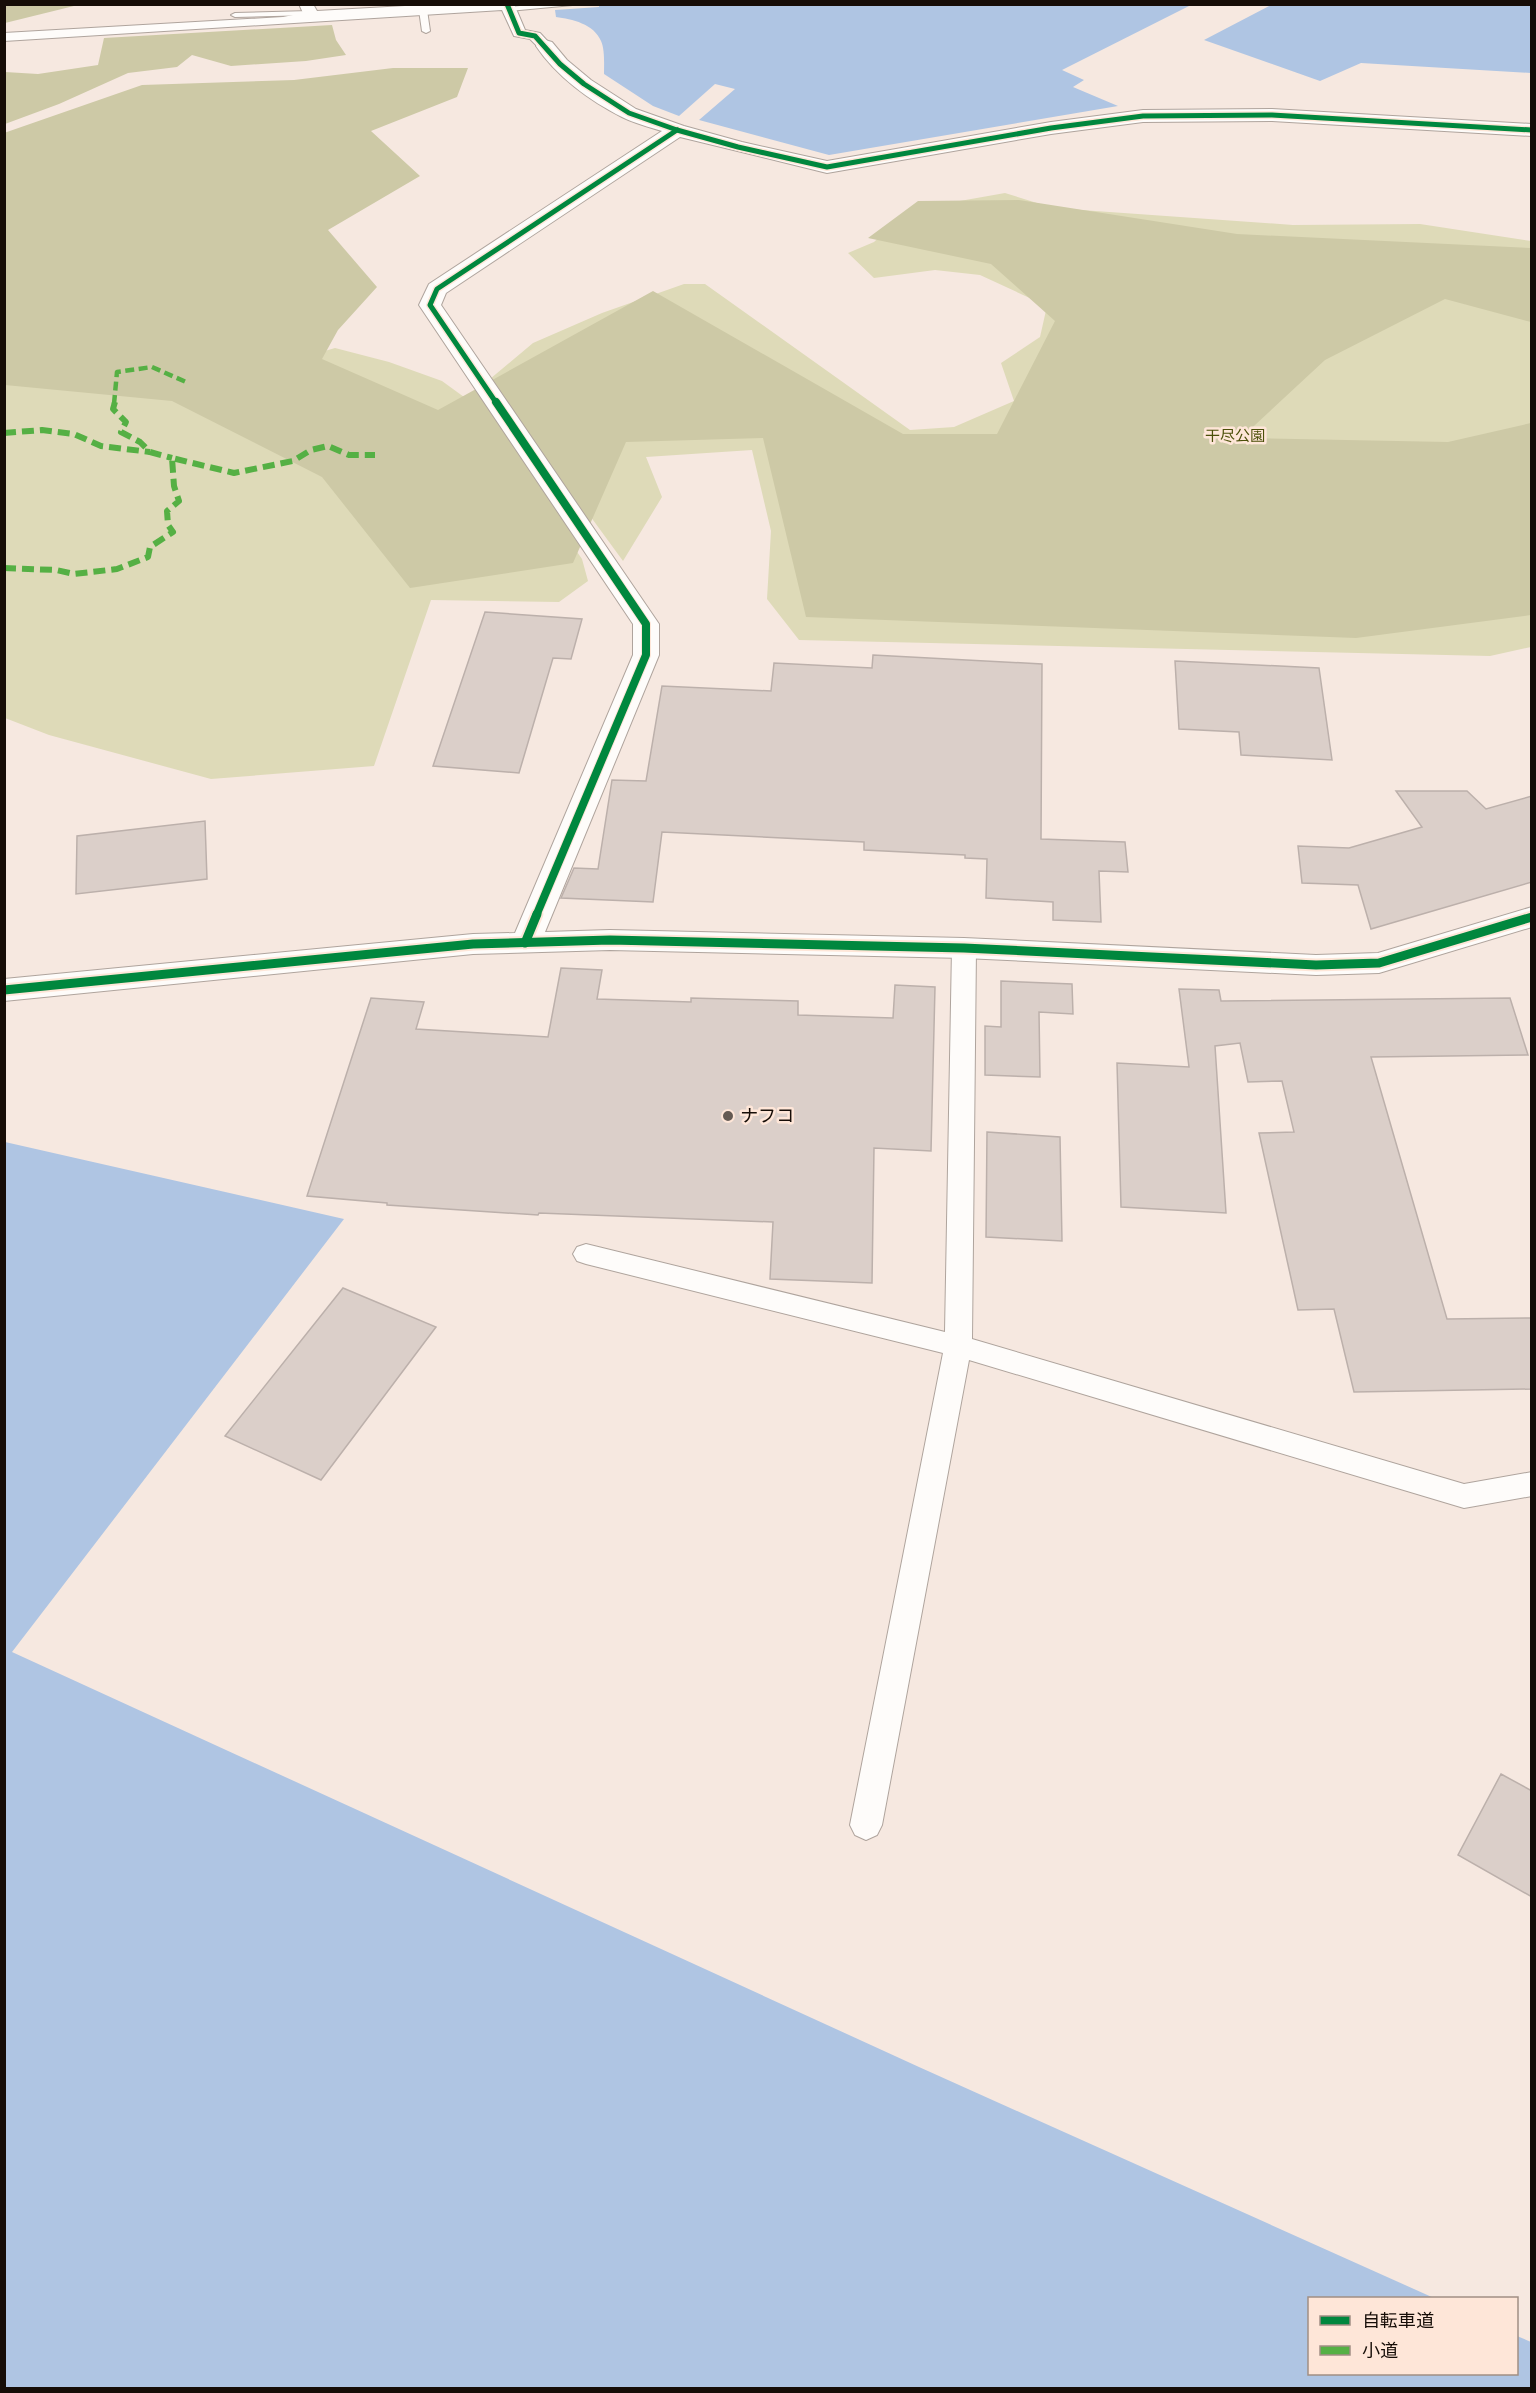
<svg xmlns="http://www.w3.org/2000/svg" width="1536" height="2393" viewBox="0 0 1536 2393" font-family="Karla,'Noto Sans JP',sans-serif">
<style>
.green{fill:#dedab8}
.forest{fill:#cdc9a6}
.water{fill:#afc5e3}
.building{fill:#dbcfc9;stroke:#bcb0ab;stroke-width:1.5}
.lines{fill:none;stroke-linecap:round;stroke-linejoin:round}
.service-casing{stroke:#afa49d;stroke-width:2}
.minor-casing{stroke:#afa49d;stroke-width:2}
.tertiary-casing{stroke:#afa49d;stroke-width:2}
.service{fill:#fefcfa;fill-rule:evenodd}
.minor{fill:#fefcfa;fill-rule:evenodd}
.tertiary{fill:#fefcfa;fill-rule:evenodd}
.quiet-far1{stroke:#55b044;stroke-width:4.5;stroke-dasharray:9 4.5;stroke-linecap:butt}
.quiet{stroke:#55b044;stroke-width:6;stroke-dasharray:12 6;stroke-linecap:butt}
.cycleway-far2-casing{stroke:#fee6d8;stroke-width:8}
.cycleway-far1-casing{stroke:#fee6d8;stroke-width:10}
.cycleway-casing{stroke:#fee6d8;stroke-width:13}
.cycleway-far2{stroke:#00873e;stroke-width:5}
.cycleway-far1{stroke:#00873e;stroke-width:8}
.cycleway{stroke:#00873e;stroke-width:9}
.poi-dot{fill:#645a53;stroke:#fee6d8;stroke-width:2}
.labels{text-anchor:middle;stroke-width:5;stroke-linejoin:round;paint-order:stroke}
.far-park-label{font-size:15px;fill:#4b4f09;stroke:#fee6d8}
.poi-label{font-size:18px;fill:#160d07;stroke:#fee6d8;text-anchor:start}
</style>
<rect width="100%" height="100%" fill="#f6e8e0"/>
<g class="green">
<polygon points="1005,193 1053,208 1293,225 1420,224 1531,241 1531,647 1490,656 799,640 767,599 771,531 752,450 646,457 662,497 623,561 490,379 533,343 602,313 684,284 705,284 910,430 954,427 1014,401 1001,363 1040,337 1047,306 980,275 935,270 874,278 848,253 874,242 909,210"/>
<polygon points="4,345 281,364 335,348 389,362 442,381 475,405 582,559 588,581 559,602 431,600 374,766 211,779 49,735 5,718"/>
</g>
<g class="forest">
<polygon points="5,4 78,4 78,5 5,23"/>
<polygon points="332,25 336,40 346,55 306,61 231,66 192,55 177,67 128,73 59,104 5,124 5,72 38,74 98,65 104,38"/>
<polygon points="393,68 468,68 457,97 371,131 420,176 328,230 377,287 338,330 322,359 438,410 653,291 903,434 997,434 1055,321 991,264 868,238 918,201 1019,200 1237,234 1531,248 1531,322 1445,299 1325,360 1241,438 1448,442 1531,423 1531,615 1356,638 806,617 763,438 626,442 573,563 410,588 322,477 172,401 5,385 4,133 142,85 294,80"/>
</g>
<g class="water">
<path d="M 599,4 L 1191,4 L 1191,5 L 1062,70 L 1084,80 L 1073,87 L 1118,106 L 829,155 L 699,120 L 735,89 L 715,84 L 679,116 L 653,106 L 604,74 C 604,64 605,50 601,41 C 594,24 572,19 556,17 L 555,10 L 599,7 Z"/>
<polygon points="1273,4 1531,5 1531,73 1361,63 1320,81 1204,40"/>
<polygon points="5,1142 344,1219 12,1652 919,2067 1434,2298 1310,2298 1310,2374 1516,2374 1517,2336 1531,2342 1531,2388 5,2388"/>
</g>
<g class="building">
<polygon points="485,612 582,619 571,659 553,658 519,773 433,766"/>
<polygon points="873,655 1042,664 1041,839 1125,842 1128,872 1099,871 1101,922 1053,920 1053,902 986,898 987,859 965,858 965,855 864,850 864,842 662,832 653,902 561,898 574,868 598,869 612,780 646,781 662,686 771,691 774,663 872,668"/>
<polygon points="1175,661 1319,668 1332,760 1241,755 1239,732 1179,729"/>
<polygon points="1396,791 1467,791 1486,809 1532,796 1532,882 1371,929 1358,885 1302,883 1298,846 1349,848 1422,827"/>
<polygon points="205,821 207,879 76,894 77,836"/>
<polygon points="561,968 602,970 597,999 691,1002 691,998 798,1001 798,1015 893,1018 895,985 935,987 931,1151 874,1148 872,1283 770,1279 773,1222 539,1213 538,1215 387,1205 387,1203 307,1196 371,998 424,1002 416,1029 548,1037"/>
<polygon points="1001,981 1072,984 1073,1014 1039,1012 1040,1077 985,1075 985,1026 1001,1027"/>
<polygon points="1179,989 1219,990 1221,1001 1510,998 1528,1055 1371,1057 1447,1319 1532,1318 1532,1389 1354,1392 1334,1309 1298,1310 1259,1133 1294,1132 1282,1081 1248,1082 1240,1043 1215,1046 1226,1213 1121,1207 1117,1063 1189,1067"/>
<polygon points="987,1132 1060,1137 1062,1241 986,1237"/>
<polygon points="343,1288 436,1327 321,1480 225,1436"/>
<polygon points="1501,1774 1532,1791 1532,1897 1458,1855"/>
</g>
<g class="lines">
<g class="service-casing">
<g id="service">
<polygon points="541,4 583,4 509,11 505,9 509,7"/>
<polygon points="423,8 427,10 430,31 426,33 422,31 419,10"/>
<polygon points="310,11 314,13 313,15 235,17 231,15 235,13"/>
</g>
</g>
<g class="minor-casing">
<g id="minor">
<polygon points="299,4 313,4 317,11 440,4 514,4 525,30 540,33 552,46 550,49 540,49 530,39 514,36 502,10 4,41 4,33 283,17 303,13"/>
<polygon points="964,940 972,942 976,948 972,1339 1464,1484 1532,1472 1532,1496 1464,1508 969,1360 882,1825 877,1835 866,1840 855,1835 850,1825 943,1353 586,1264 577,1261 573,1254 577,1247 586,1244 945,1332 952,948 956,942"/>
</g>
</g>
<g class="tertiary-casing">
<path id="tertiary" d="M 545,40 L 552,42 L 567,60 L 591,80 L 636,109 L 684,126 L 742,142 L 827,161 L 1051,122 L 1143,110 L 1272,109 L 1532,124 L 1532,136 L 1272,121 L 1143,122 L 1051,134 L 827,173 L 680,137 L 446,293 L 441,305 L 659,624 L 659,655 L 545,932 L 610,930 L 964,938 L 1316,955 L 1378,953 L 1532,907 L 1532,927 L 1379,973 L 1316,975 L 964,958 L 610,950 L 473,954 L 4,1001 L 4,979 L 473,934 L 515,933 L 633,655 L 633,624 L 419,305 L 429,284 L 662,131 C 649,127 634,123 622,117 C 590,101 556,76 536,46 L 538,42 Z"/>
</g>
<use href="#service" class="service"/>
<use href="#minor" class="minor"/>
<use href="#tertiary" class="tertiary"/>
<polyline class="quiet-far1" points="114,404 117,372 152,367 186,382"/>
<g class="quiet">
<polyline points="115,402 113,409 126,422 121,432 140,442 150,452 172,458"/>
<polyline points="4,433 42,430 74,434 101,446 150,452"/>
<polyline points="4,568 56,570 74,574 117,569 148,557 150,547 173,532 168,525 167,511 179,501 174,486 172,458 234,473 293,461 311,450 328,446 349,455 375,455"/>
</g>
<g class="cycleway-far2-casing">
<g id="cycleway-far2">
<polyline points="507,4 519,33 535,36 560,64 584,84 629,113 677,130 738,147 827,167 1051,128 1143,116 1272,115 1532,130"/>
<polyline points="497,404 430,305 437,289 677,130"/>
</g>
</g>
<g class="cycleway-far1-casing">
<polyline id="cycleway-far1" points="496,402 646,624 646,655 536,916"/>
</g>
<g class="cycleway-casing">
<g id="cycleway">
<polyline points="525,943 537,914"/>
<polyline points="4,990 473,944 610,940 964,948 1316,965 1379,963 1532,917"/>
</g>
</g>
<use href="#cycleway-far2" class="cycleway-far2"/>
<use href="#cycleway-far1" class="cycleway-far1"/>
<use href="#cycleway" class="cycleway"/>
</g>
<circle class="poi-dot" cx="728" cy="1116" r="6"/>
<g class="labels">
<g class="far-park-label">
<text x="1235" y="441">干尽公園</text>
</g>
<g class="poi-label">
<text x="740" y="1122">ナフコ</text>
</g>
</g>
<rect width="1536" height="2393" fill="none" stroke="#160d07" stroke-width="12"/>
<rect x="1308" y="2297" width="210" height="78" fill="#fee6d8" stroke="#a18f84" stroke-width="1.5"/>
<rect x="1320" y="2316" width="30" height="9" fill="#00873e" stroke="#a18f84" stroke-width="1.5"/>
<text x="1362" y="2327" font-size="18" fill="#160d07">自転車道</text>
<rect x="1320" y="2346" width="30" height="9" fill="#55b044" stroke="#a18f84" stroke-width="1.5"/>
<text x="1362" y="2357" font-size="18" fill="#160d07">小道</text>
</svg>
